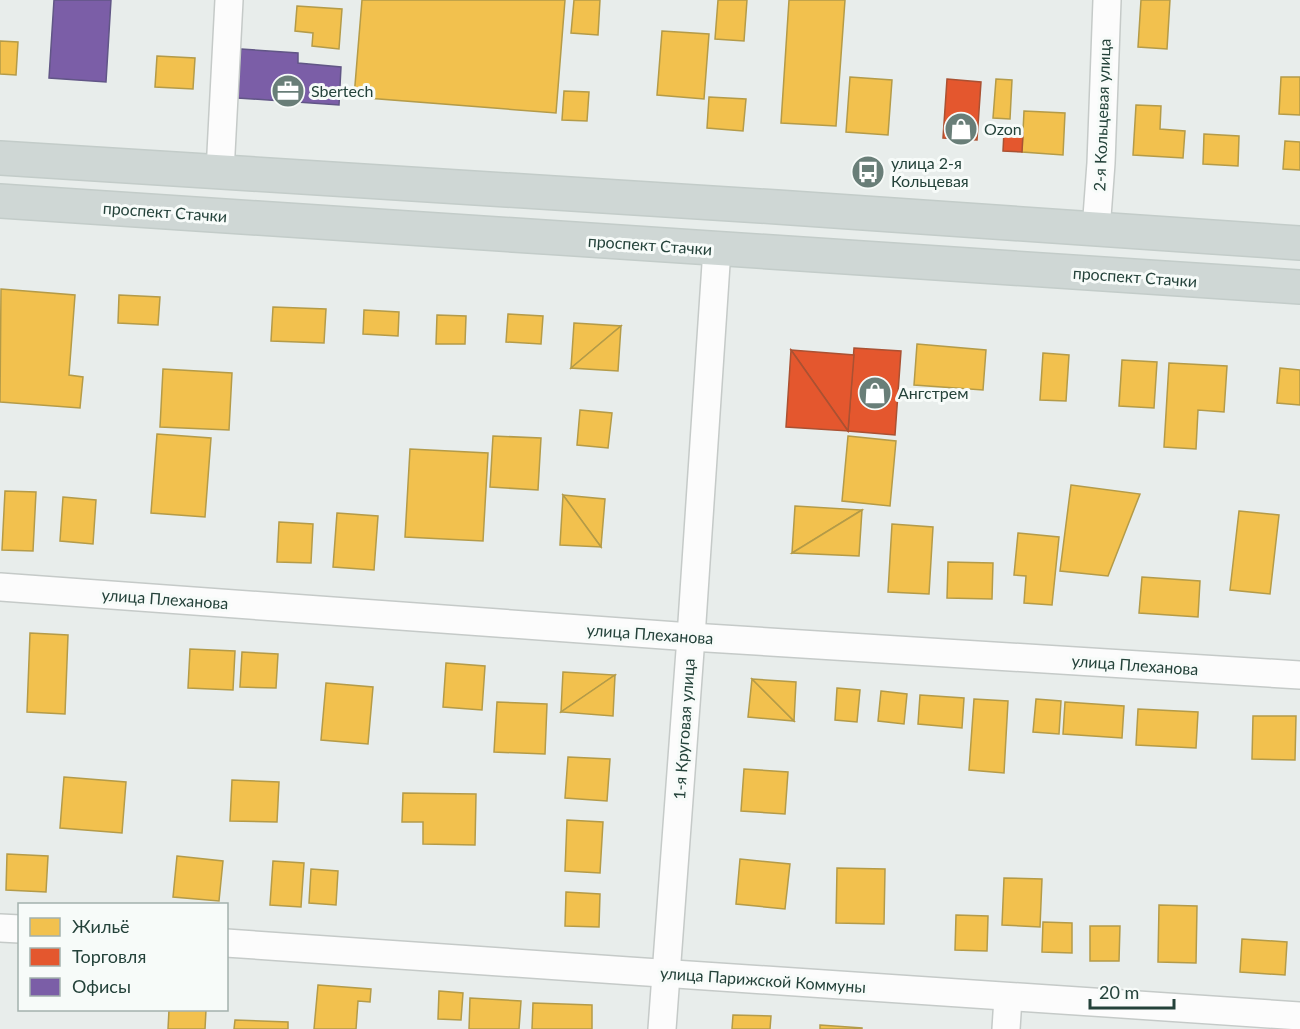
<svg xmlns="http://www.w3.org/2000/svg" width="1300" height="1029" viewBox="0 0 1300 1029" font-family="Lato,sans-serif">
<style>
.homes{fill:#f2c14e;stroke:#b49b48;stroke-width:1.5}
.shops{fill:#e4572e;stroke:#aa5132;stroke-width:1.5}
.offices{fill:#7b5ea7;stroke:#615686;stroke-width:1.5}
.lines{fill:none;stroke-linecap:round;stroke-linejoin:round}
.minor-casing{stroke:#c5cac8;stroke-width:30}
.primary-casing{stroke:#c3ccc9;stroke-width:36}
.minor{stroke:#fcfcfc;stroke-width:27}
.primary{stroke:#cfd7d5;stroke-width:33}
.labels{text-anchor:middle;stroke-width:6;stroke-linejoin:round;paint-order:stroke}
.poi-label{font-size:16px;fill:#24423a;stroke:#f7fbf9;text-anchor:start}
.street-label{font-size:16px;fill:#24423a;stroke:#f7fbf9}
</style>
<rect width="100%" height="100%" fill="#e8edeb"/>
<g class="homes">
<polygon points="362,0 565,0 556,113 354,97"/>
<polygon points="574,0 600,0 598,35 571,33"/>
<polygon points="718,0 747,0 744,41 715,39"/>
<polygon points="789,0 845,0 836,126 781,123"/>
<polygon points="1141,0 1170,0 1167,49 1138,47"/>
<polygon points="297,6 342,9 339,49 312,46 313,33 295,31"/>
<polygon points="662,31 709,34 704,99 657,95"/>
<polygon points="0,41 18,42 16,75 0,74"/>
<polygon points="157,56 195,58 193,89 155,87"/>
<polygon points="850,77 892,80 888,135 846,132"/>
<polygon points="1281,77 1300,77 1300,115 1279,114"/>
<polygon points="996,79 1012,80 1010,119 993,118"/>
<polygon points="564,91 589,92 587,121 562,120"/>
<polygon points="709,97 746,99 743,131 707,128"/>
<polygon points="1136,105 1161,106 1160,129 1185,131 1183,158 1133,155"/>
<polygon points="1024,111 1065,113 1063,155 1022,152"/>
<polygon points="1204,134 1239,136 1238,166 1203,164"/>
<polygon points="1285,141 1300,142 1300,170 1283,169"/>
<polygon points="1,289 75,295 69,375 83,377 80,408 0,402"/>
<polygon points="119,295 160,297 158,325 118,323"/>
<polygon points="273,307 326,309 324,343 271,341"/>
<polygon points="364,310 399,312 398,336 363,334"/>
<polygon points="508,314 543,316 541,344 506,342"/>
<polygon points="437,315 466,316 465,344 436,344"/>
<polygon points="574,323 621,326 571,368"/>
<polygon points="621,326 618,371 571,368"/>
<polygon points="917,344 986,350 983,390 914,385"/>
<polygon points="1043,353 1069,355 1066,401 1040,400"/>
<polygon points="1122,360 1157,362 1154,408 1119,406"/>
<polygon points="1169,363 1227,366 1224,412 1198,410 1196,449 1164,447"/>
<polygon points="1280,368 1300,370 1300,405 1277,403"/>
<polygon points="163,369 232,373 229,430 160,427"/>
<polygon points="580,410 612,413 608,448 577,445"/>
<polygon points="157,434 211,438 205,517 151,513"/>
<polygon points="493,436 541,438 538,490 490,487"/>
<polygon points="848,436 896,441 890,506 842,501"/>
<polygon points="410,449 488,453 483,541 405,537"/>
<polygon points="1071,485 1140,494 1108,576 1060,571"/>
<polygon points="5,491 36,492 33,551 2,550"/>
<polygon points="563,495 605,499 601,547"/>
<polygon points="563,495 601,547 560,545"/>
<polygon points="63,497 96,500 93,544 60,541"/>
<polygon points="795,506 862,510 792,553"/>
<polygon points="862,510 859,556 792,553"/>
<polygon points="1239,511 1279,515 1270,594 1230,590"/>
<polygon points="337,513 378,516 374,570 333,567"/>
<polygon points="279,522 313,524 311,563 277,562"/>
<polygon points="892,524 933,527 929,594 888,592"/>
<polygon points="1018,533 1059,537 1052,605 1024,603 1026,576 1014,575"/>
<polygon points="948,562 993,563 992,599 947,598"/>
<polygon points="1142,577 1200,581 1198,617 1139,613"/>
<polygon points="30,633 68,635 65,714 27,712"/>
<polygon points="190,649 235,651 233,690 188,688"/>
<polygon points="242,652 278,654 276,688 240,687"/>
<polygon points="446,663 485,666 482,710 443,707"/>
<polygon points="563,672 615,675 561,712"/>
<polygon points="615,675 613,716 561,712"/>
<polygon points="752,679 794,721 748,717"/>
<polygon points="752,679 796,682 794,721"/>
<polygon points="326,683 373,687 368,744 321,740"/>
<polygon points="837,688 860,690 857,722 835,720"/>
<polygon points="881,691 907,694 904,724 878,721"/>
<polygon points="920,695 964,698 962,728 918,724"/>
<polygon points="974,699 1008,701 1004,773 969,770"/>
<polygon points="1036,699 1061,701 1059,734 1033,732"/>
<polygon points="497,702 547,704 545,754 494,752"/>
<polygon points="1065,702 1124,706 1122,738 1063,734"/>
<polygon points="1138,709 1198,712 1196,748 1136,745"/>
<polygon points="1253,716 1296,716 1295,760 1252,759"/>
<polygon points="568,757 610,759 607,801 565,798"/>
<polygon points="744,769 788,772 785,814 741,811"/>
<polygon points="64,777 126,782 122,833 60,828"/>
<polygon points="232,780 279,782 277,822 230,821"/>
<polygon points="403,793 476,794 475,845 423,844 423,822 402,822"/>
<polygon points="567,820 603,822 600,873 565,871"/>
<polygon points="7,854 48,856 46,892 6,890"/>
<polygon points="177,856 223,861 219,901 173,897"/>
<polygon points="740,859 790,864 785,909 736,904"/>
<polygon points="273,861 304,863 301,907 270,905"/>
<polygon points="837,868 885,869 884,924 836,923"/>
<polygon points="311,869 338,871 336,905 309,903"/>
<polygon points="1004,878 1042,879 1040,927 1002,925"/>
<polygon points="566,892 600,894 599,927 565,926"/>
<polygon points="1159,905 1197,906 1196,963 1158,962"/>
<polygon points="956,915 988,916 987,951 955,950"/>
<polygon points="1043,922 1072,923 1072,953 1042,952"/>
<polygon points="1090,926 1120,926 1119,961 1090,961"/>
<polygon points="1242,939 1287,942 1285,975 1240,972"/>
<polygon points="318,985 371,989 370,1002 358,1001 356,1029 314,1029"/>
<polygon points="439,991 463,993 461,1020 438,1019"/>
<polygon points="470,998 521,1001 519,1029 469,1029"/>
<polygon points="533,1003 592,1005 592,1029 532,1029"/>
<polygon points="169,1010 206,1010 205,1029 168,1029"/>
<polygon points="733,1015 771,1016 770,1029 732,1029"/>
<polygon points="235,1020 288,1022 288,1029 234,1029"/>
<polygon points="820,1025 862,1028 862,1029 820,1029"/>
</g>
<g class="shops">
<polygon points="947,79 981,82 977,140 943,138"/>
<polygon points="1004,131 1023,133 1022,152 1003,151"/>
<polygon points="854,348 901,351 895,435 848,431"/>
<polygon points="791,350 854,355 848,431"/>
<polygon points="791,350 848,431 786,427"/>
</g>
<g class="offices">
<polygon points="54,0 111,0 106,82 49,78"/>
<polygon points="241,49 298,53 298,63 341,67 339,105 238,98"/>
</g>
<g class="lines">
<g class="minor-casing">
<g id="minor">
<polyline points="220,172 229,0"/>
<polyline points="1096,230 1101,163 1107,0"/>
<polyline points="0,587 691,637 1300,675"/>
<polyline points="0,928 20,929"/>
<path d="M 226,943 C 584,967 942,994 1300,1016"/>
<polyline points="662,1029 691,637 717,249"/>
<polyline points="1006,1029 1008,998"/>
</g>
</g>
<g class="primary-casing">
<g id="primary">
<polyline points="0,158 777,207 1300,243"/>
<polyline points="0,201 1300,287"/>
</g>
</g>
<use href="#minor" class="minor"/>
<use href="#primary" class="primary"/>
</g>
<defs>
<g id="office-disc" transform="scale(1.725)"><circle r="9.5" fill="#697e78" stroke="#f7fbf9"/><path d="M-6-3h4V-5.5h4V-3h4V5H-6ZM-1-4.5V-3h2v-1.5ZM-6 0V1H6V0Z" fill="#fff"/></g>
<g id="shop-disc" transform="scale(1.725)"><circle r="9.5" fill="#697e78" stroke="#f7fbf9"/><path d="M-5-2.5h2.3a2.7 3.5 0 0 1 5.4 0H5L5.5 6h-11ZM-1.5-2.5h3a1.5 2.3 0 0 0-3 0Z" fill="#fff"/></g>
<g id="bus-disc" transform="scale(1.725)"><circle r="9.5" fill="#697e78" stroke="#f7fbf9"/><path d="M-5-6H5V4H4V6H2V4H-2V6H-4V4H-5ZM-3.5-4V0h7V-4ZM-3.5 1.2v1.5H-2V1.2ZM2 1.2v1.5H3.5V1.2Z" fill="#fff"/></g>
</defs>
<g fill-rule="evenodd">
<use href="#office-disc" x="288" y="91"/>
<use href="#shop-disc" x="961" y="129"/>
<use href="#bus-disc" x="868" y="172"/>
<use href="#shop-disc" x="875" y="393"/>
</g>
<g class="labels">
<g class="poi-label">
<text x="311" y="97">Sbertech</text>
<text x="984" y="135">Ozon</text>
<text x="891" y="169">улица 2-я<tspan x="891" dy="18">Кольцевая</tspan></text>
<text x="898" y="399">Ангстрем</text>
</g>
<g class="street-label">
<text transform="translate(1102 115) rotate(-88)" y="6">2-я Кольцевая улица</text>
<text transform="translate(165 212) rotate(4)" y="6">проспект Стачки</text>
<text transform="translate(650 245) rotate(4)" y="6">проспект Стачки</text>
<text transform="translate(1135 277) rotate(4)" y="6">проспект Стачки</text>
<text transform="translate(165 599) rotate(4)" y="6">улица Плеханова</text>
<text transform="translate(650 634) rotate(4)" y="6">улица Плеханова</text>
<text transform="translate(1135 665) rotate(4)" y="6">улица Плеханова</text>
<text transform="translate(684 729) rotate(-86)" y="6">1-я Круговая улица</text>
<text transform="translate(763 980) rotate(4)" y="6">улица Парижской Коммуны</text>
</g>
</g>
<rect x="18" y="903" width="210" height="108" fill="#f7fbf9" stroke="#a3b1ad" stroke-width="1.5"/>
<rect x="30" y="918" width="30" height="18" fill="#f2c14e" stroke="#a3b1ad" stroke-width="1.5"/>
<text x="72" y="933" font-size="18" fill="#24423a">Жильё</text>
<rect x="30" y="948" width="30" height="18" fill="#e4572e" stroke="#a3b1ad" stroke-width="1.5"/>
<text x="72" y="963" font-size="18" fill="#24423a">Торговля</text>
<rect x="30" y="978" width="30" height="18" fill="#7b5ea7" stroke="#a3b1ad" stroke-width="1.5"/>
<text x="72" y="993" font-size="18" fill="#24423a">Офисы</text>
<path d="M1090 999v9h84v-9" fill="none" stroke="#24423a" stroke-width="3"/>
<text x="1099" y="999" font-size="18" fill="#24423a" stroke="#f7fbf9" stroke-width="4.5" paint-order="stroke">20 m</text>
</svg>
